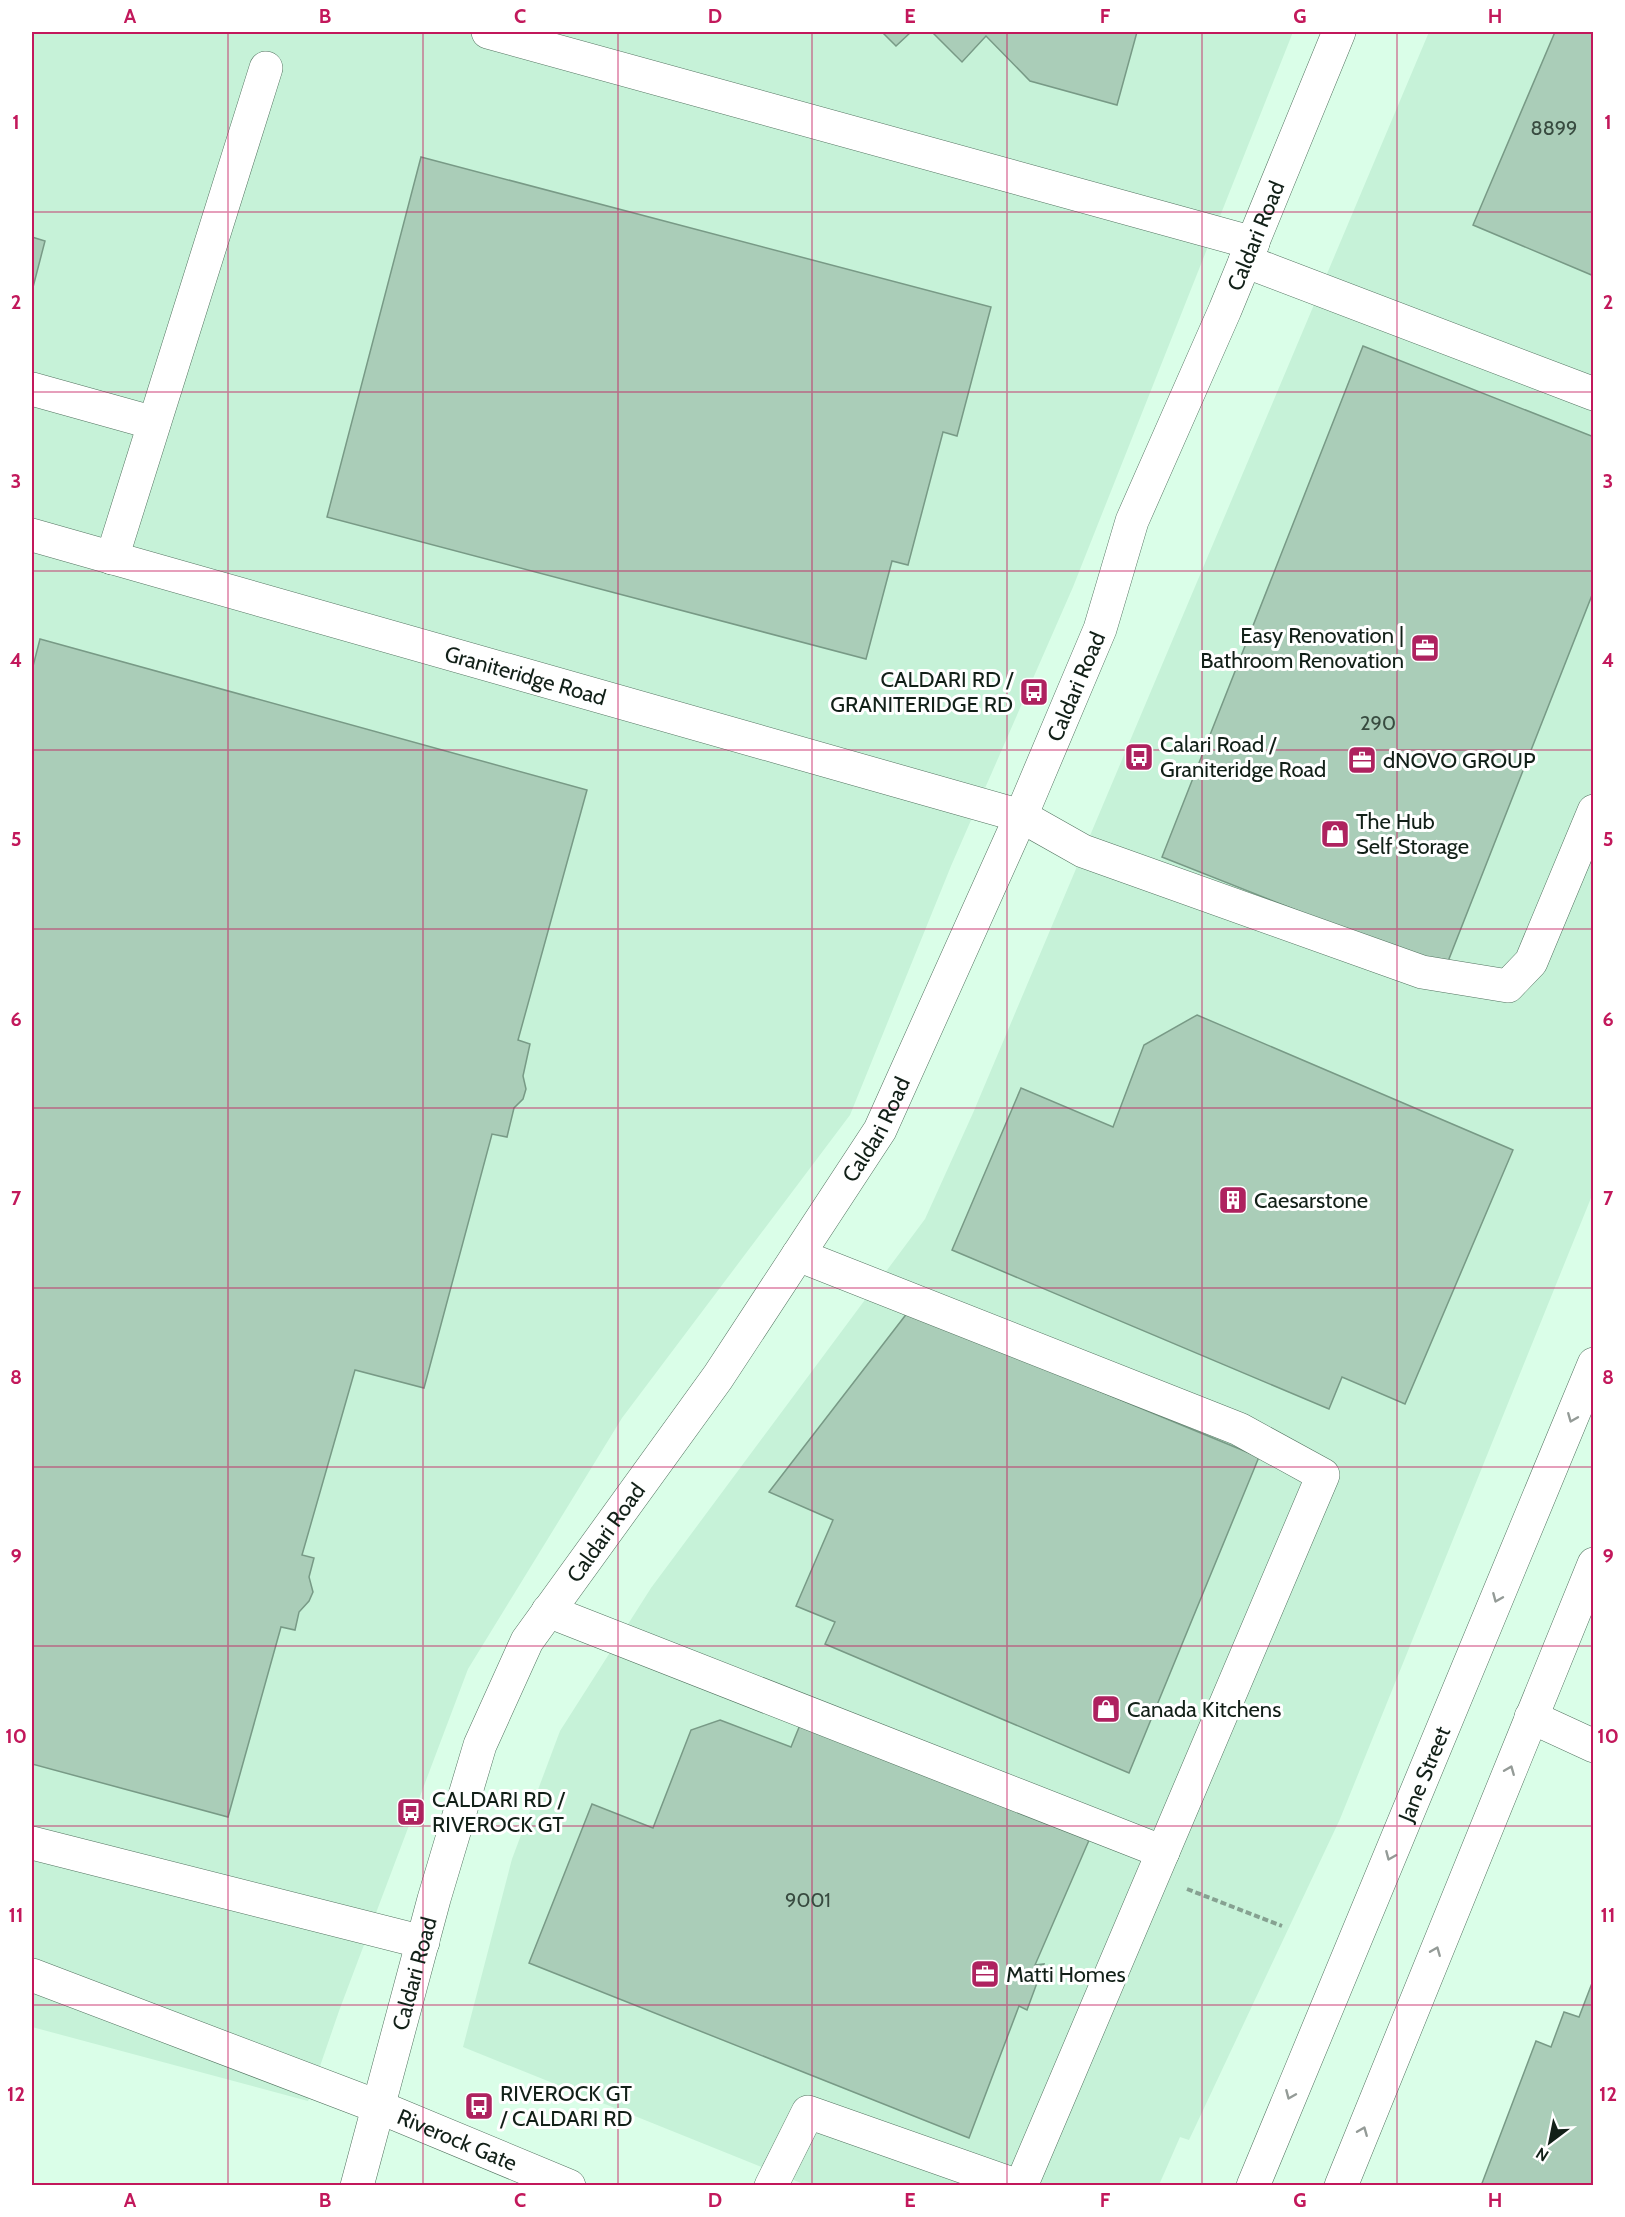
<svg xmlns="http://www.w3.org/2000/svg" width="1625" height="2217" viewBox="0 0 1625 2217" font-family="Cabin,sans-serif">
<style>
.built{fill:#c6f2d8}
.building{fill:#aacdb8;stroke:#789a86;stroke-width:1.5}
.lines{fill:none;stroke-linecap:round;stroke-linejoin:round}
.minor-casing{stroke:#537360;stroke-width:34}
.major-casing{stroke:#537360;stroke-width:34}
.path{stroke:#86a191;stroke-width:4;stroke-dasharray:6 3;stroke-linecap:butt}
.minor{stroke:#fff;stroke-width:33}
.major{stroke:#fff;stroke-width:33}
.oneway{stroke:#949b97}
.grid{fill:none;stroke:#c2185b;stroke-width:1.5;stroke-opacity:0.55}
.labels{text-anchor:middle;stroke-width:6;stroke-linejoin:round;paint-order:stroke}
.number-label{font-size:20px;fill:#384b40}
.street-label{font-size:22px;fill:#122018;stroke:#fff}
.poi-label{font-size:22px;fill:#122018;stroke:#fff;text-anchor:start}
.neatline{fill:none;stroke:#c2185b;stroke-width:2}
.grid-label{font-size:20px;text-anchor:middle;font-weight:bold;fill:#c2185b}
</style>
<rect width="100%" height="100%" fill="#dafee8"/>
<g class="built">
<polygon points="32,32 1293,32 1073,587 951,866 850,1115 622,1418 468,1669 339,2011 308,2101 32,2027"/>
<polygon points="1429,32 1593,32 1593,1193 1340,1819 1189,2140 1180,2137 1159,2185 806,2185 463,2047 512,1859 560,1731 651,1588 925,1219 973,1113"/>
</g>
<g class="building">
<polygon points="882,32 911,32 896,46"/>
<polygon points="932,32 1137,32 1117,105 1030,81 986,36 962,62"/>
<polygon points="1555,32 1594,32 1594,276 1473,225"/>
<polygon points="421,157 991,307 957,436 943,432 908,565 892,561 866,659 327,517"/>
<polygon points="32,237 45,241 32,291"/>
<polygon points="1363,346 1594,437 1594,590 1445,969 1162,857"/>
<polygon points="40,639 587,790 518,1040 530,1044 523,1076 526,1089 523,1099 514,1108 507,1137 492,1134 424,1388 355,1370 302,1555 314,1558 309,1577 313,1592 309,1601 299,1612 295,1630 281,1627 228,1817 32,1764 32,670"/>
<polygon points="1197,1015 1513,1150 1405,1404 1342,1377 1329,1409 952,1250 1021,1088 1113,1127 1144,1045"/>
<polygon points="908,1312 1259,1457 1129,1773 825,1644 835,1622 796,1606 833,1520 769,1492"/>
<polygon points="720,1720 791,1747 802,1720 1090,1838 1035,1965 1044,1964 1027,2010 1019,2006 969,2138 529,1963 592,1804 653,1828 691,1730"/>
<polygon points="1594,1978 1594,2186 1481,2186 1536,2041 1551,2047 1564,2012 1579,2017"/>
</g>
<g class="lines">
<g class="minor-casing">
<g id="minor">
<polyline points="488,32 1253,243"/>
<polyline points="1245,261 1594,394"/>
<polyline points="32,389 154,423"/>
<path id="s1" d="M 32,535 L 1021,816 L 1083,851 L 1422,972 L 1508,986 L 1531,962 L 1594,811"/>
<polyline points="112,558 266,68"/>
<polyline points="798,1255 1239,1429 1323,1475 1021,2186"/>
<polyline points="548,1611 1163,1852"/>
<polyline points="1531,1717 1594,1746"/>
<polyline points="32,1843 423,1942"/>
<path id="s2" d="M 32,1975 L 379,2107 L 569,2186"/>
<path id="s3" d="M 357,2186 L 434,1899 L 480,1745 L 527,1641 L 718,1377 L 880,1130 L 1021,816 L 1100,629 L 1132,521 L 1225,310 L 1339,32"/>
<polyline points="771,2186 808,2112 1018,2186"/>
</g>
</g>
<g class="major-casing">
<g id="major">
<path id="s4" d="M 1253,2186 L 1594,1364"/>
<polyline points="1341,2186 1594,1564"/>
</g>
</g>
<polyline class="path" points="1187,1889 1282,1926"/>
<use href="#minor" class="minor"/>
<use href="#major" class="major"/>
</g>
<defs><path id="oneway-chevron" d="M-2-3.5L2.5 0L-2 3.5" fill="none" stroke-width="1.6" stroke-linecap="round" stroke-linejoin="round" transform="scale(1.5)"/></defs>
<g class="oneway">
<use href="#oneway-chevron" transform="translate(1572 1418) rotate(112)"/>
<use href="#oneway-chevron" transform="translate(1497 1598) rotate(113)"/>
<use href="#oneway-chevron" transform="translate(1510 1770) rotate(-68)"/>
<use href="#oneway-chevron" transform="translate(1390 1856) rotate(113)"/>
<use href="#oneway-chevron" transform="translate(1436 1951) rotate(-68)"/>
<use href="#oneway-chevron" transform="translate(1290 2095) rotate(113)"/>
<use href="#oneway-chevron" transform="translate(1363 2131) rotate(-68)"/>
</g>
<path class="grid" d="M 228,32 L 228,2186M 423,32 L 423,2186M 618,32 L 618,2186M 812,32 L 812,2186M 1007,32 L 1007,2186M 1202,32 L 1202,2186M 1397,32 L 1397,2186M 32,212 L 1594,212M 32,392 L 1594,392M 32,571 L 1594,571M 32,750 L 1594,750M 32,929 L 1594,929M 32,1108 L 1594,1108M 32,1288 L 1594,1288M 32,1467 L 1594,1467M 32,1646 L 1594,1646M 32,1826 L 1594,1826M 32,2005 L 1594,2005"/>
<defs>
<g id="office-square" transform="scale(1.5)"><rect x="-9" y="-9" width="18" height="18" rx="4" fill="#ae225f" stroke="#fff"/><path d="M-6-3h4V-5.5h4V-3h4V5H-6ZM-1-4.5V-3h2v-1.5ZM-6 0V1H6V0Z" fill="#fff"/></g>
<g id="bus-square" transform="scale(1.5)"><rect x="-9" y="-9" width="18" height="18" rx="4" fill="#ae225f" stroke="#fff"/><path d="M-5-6H5V4H4V6H2V4H-2V6H-4V4H-5ZM-3.5-4V0h7V-4ZM-3.5 1.2v1.5H-2V1.2ZM2 1.2v1.5H3.5V1.2Z" fill="#fff"/></g>
<g id="shop-square" transform="scale(1.5)"><rect x="-9" y="-9" width="18" height="18" rx="4" fill="#ae225f" stroke="#fff"/><path d="M-5-2.5h2.3a2.7 3.5 0 0 1 5.4 0H5L5.5 6h-11ZM-1.5-2.5h3a1.5 2.3 0 0 0-3 0Z" fill="#fff"/></g>
<g id="building-square" transform="scale(1.5)"><rect x="-9" y="-9" width="18" height="18" rx="4" fill="#ae225f" stroke="#fff"/><path d="M-4-6H4V6H1V3H-1V6H-4ZM-2.5-4.3h1.7v1.8h-1.7ZM.8-4.3h1.7v1.8H.8ZM-2.5-1h1.7V.8h-1.7ZM.8-1h1.7V.8H.8Z" fill="#fff"/></g>
</defs>
<g fill-rule="evenodd">
<use href="#office-square" x="1425" y="648"/>
<use href="#bus-square" x="1034" y="692"/>
<use href="#bus-square" x="1139" y="757"/>
<use href="#office-square" x="1362" y="760"/>
<use href="#shop-square" x="1335" y="834"/>
<use href="#building-square" x="1233" y="1200"/>
<use href="#shop-square" x="1106" y="1709"/>
<use href="#bus-square" x="411" y="1812"/>
<use href="#office-square" x="985" y="1974"/>
<use href="#bus-square" x="479" y="2106"/>
</g>
<g class="labels">
<g class="number-label">
<text x="1554" y="135">8899</text>
<text x="1378" y="730">290</text>
<text x="808" y="1907">9001</text>
</g>
<g class="street-label">
<text dy="8" stroke="none"><textPath href="#s3" startOffset="2164">Caldari Road</textPath></text>
<text dy="8" stroke="none"><textPath href="#s1" startOffset="513">Graniteridge Road</textPath></text>
<text dy="8" stroke="none"><textPath href="#s3" startOffset="1678">Caldari Road</textPath></text>
<text dy="8" stroke="none"><textPath href="#s3" startOffset="1192">Caldari Road</textPath></text>
<text dy="8" stroke="none"><textPath href="#s3" startOffset="706">Caldari Road</textPath></text>
<text dy="8" stroke="none"><textPath href="#s4" startOffset="446">Jane Street</textPath></text>
<text dy="8" stroke="none"><textPath href="#s3" startOffset="220">Caldari Road</textPath></text>
<text dy="8" stroke="none"><textPath href="#s2" startOffset="456">Riverock Gate</textPath></text>
</g>
<g class="poi-label">
<text x="1404" y="643" text-anchor="end">Easy Renovation |<tspan x="1404" dy="25">Bathroom Renovation</tspan></text>
<text x="1013" y="687" text-anchor="end">CALDARI RD /<tspan x="1013" dy="25">GRANITERIDGE RD</tspan></text>
<text x="1160" y="752">Calari Road /<tspan x="1160" dy="25">Graniteridge Road</tspan></text>
<text x="1383" y="768">dNOVO GROUP</text>
<text x="1356" y="829">The Hub<tspan x="1356" dy="25">Self Storage</tspan></text>
<text x="1254" y="1208">Caesarstone</text>
<text x="1127" y="1717">Canada Kitchens</text>
<text x="432" y="1807">CALDARI RD /<tspan x="432" dy="25">RIVEROCK GT</tspan></text>
<text x="1006" y="1982">Matti Homes</text>
<text x="500" y="2101">RIVEROCK GT<tspan x="500" dy="25">/ CALDARI RD</tspan></text>
</g>
</g>
<rect width="1625" height="2217" fill="none" stroke="#ffffff" stroke-width="66"/>
<g transform="translate(1550 2142) rotate(212)" stroke="#ffffff" stroke-width="4.5" paint-order="stroke">
<path d="M0-4.5L10 22L0 15L-10 22Z" fill="#122018"/>
<text y="-9" font-size="16" font-weight="bold" text-anchor="middle" fill="#122018">N</text>
</g>
<rect x="33" y="33" width="1559" height="2151" class="neatline"/>
<g class="grid-label">
<text x="130" y="23">A</text>
<text x="325" y="23">B</text>
<text x="520" y="23">C</text>
<text x="715" y="23">D</text>
<text x="910" y="23">E</text>
<text x="1105" y="23">F</text>
<text x="1300" y="23">G</text>
<text x="1495" y="23">H</text>
<text x="16" y="129">1</text>
<text x="1608" y="129">1</text>
<text x="16" y="309">2</text>
<text x="1608" y="309">2</text>
<text x="16" y="488">3</text>
<text x="1608" y="488">3</text>
<text x="16" y="667">4</text>
<text x="1608" y="667">4</text>
<text x="16" y="846">5</text>
<text x="1608" y="846">5</text>
<text x="16" y="1026">6</text>
<text x="1608" y="1026">6</text>
<text x="16" y="1205">7</text>
<text x="1608" y="1205">7</text>
<text x="16" y="1384">8</text>
<text x="1608" y="1384">8</text>
<text x="16" y="1563">9</text>
<text x="1608" y="1563">9</text>
<text x="16" y="1743">10</text>
<text x="1608" y="1743">10</text>
<text x="16" y="1922">11</text>
<text x="1608" y="1922">11</text>
<text x="16" y="2101">12</text>
<text x="1608" y="2101">12</text>
<text x="130" y="2207">A</text>
<text x="325" y="2207">B</text>
<text x="520" y="2207">C</text>
<text x="715" y="2207">D</text>
<text x="910" y="2207">E</text>
<text x="1105" y="2207">F</text>
<text x="1300" y="2207">G</text>
<text x="1495" y="2207">H</text>
</g>
</svg>
